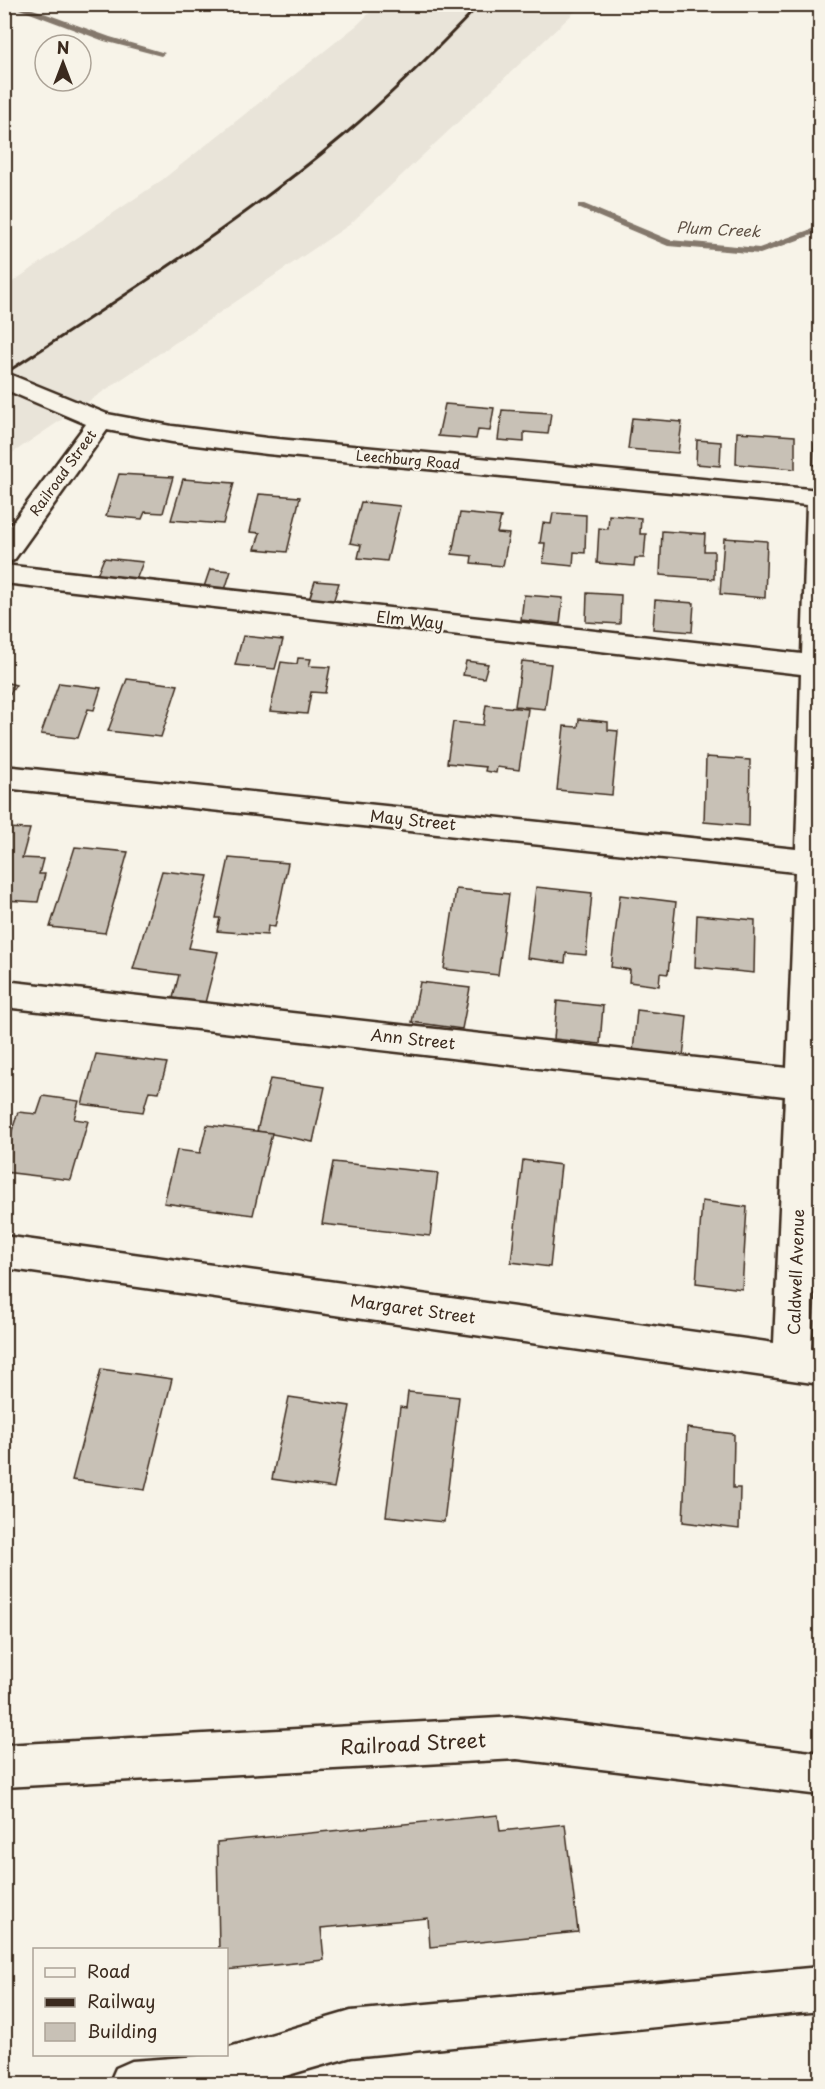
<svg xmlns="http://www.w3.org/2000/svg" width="825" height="2089" viewBox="0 0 825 2089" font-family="'Playpen Sans',sans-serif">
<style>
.built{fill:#e9e4d9}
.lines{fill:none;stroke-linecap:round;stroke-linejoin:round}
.stream{fill:#84786c;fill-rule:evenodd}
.building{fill:#c8c1b6;stroke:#3b2a1e;stroke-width:1.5}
.minor-casing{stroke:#3b2a1e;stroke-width:5}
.minor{fill:#f7f3e8;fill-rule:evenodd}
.rail{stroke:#3b2a1e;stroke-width:3}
.labels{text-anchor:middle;stroke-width:4.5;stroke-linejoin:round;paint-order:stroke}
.far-street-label{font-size:14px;fill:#3b2a1e;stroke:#f7f3e8}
.far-water-label{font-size:15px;font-style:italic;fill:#5f5145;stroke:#f7f3e8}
.street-label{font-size:16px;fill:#3b2a1e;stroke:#f7f3e8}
.near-street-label{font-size:20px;fill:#3b2a1e;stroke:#f7f3e8}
</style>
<rect width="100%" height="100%" fill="#f7f3e8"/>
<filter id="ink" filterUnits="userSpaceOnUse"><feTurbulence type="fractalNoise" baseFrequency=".0167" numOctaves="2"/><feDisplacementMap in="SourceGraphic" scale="12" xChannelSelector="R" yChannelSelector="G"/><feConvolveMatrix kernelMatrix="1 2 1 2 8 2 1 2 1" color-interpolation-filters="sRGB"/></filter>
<g filter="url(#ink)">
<polygon class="built" points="378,5 582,5 349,225 5,458 5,287 162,180 356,26"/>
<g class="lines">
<g class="stream">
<polygon points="6,4 19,4 110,37 165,53 161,56 104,41"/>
<polygon points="578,204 584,204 670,240 759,248 820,226 820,232 760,254 668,246 578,208"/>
</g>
</g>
<g class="building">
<polygon points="445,404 494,408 490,431 478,430 476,439 438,436"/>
<polygon points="502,410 551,413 548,434 524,432 524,442 498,440"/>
<polygon points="632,418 682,422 678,453 628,449"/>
<polygon points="737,432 795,436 795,469 736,464"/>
<polygon points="818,434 820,434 820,465 813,465 814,443 818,444"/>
<polygon points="697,440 721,442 720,466 696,464"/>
<polygon points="119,474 173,477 163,513 145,512 142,519 106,516"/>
<polygon points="183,479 234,483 223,524 171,520"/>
<polygon points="259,494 300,497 287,552 255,549 260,533 250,532"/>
<polygon points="361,502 400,506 387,561 358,558 361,545 350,543"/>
<polygon points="460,513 501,517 497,533 509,534 503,566 471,563 472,556 452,554"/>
<polygon points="553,513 586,515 585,553 574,552 573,566 543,563 545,543 540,543 543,523 551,524"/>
<polygon points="609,515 641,518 640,534 646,534 644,558 635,558 634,566 597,563 599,528 608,529"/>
<polygon points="662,531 705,534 704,551 714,551 714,579 660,575"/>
<polygon points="724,538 767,541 765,598 720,594"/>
<polygon points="104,558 143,562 134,585 95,580"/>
<polygon points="210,569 231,571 223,596 202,593"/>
<polygon points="315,581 339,583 331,609 307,606"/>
<polygon points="587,593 621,595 620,624 586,622"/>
<polygon points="524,595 563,598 560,624 521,620"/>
<polygon points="655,600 694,603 692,632 653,629"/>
<polygon points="243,636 283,640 275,669 235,665"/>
<polygon points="298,658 311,659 309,666 330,667 325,693 311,692 307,714 270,711 281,662 297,664"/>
<polygon points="466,661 488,664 484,678 463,675"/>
<polygon points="522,661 551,664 545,709 515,706"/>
<polygon points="127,679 178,685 161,737 108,731"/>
<polygon points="4,682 16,685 4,702"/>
<polygon points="59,683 101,688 94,710 88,709 78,738 41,734"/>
<polygon points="486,705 528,709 519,770 497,767 496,773 485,771 486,767 447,763 453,722 483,725"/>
<polygon points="579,719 608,722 608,730 618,731 612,795 557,790 564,726 578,727"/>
<polygon points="706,757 750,760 749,826 704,822"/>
<polygon points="4,828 30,829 22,858 43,859 39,874 45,874 38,902 4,900"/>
<polygon points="75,847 128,852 105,933 50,927"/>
<polygon points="229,858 288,863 275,927 268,926 267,935 217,931 220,918 216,918"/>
<polygon points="162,871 208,876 189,948 218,952 205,1003 173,998 179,975 133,969"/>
<polygon points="536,887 592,893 586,955 566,953 565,963 527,958"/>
<polygon points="456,889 509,894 498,975 444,969"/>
<polygon points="620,895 676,902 668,974 660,973 659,986 629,982 630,970 611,967"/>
<polygon points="697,915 755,920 754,973 695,967"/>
<polygon points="420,982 470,988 462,1029 412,1022"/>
<polygon points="557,1001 603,1006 600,1044 554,1039"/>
<polygon points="637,1010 687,1016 683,1058 633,1052"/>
<polygon points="96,1054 167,1063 159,1092 149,1091 143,1112 82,1104"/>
<polygon points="270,1079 325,1087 313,1142 257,1131"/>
<polygon points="43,1096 79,1101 74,1119 88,1121 71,1180 4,1172 4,1155 18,1112 37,1114"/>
<polygon points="207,1125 272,1133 253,1215 164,1203 177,1150 200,1153"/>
<polygon points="523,1160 561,1165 550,1267 511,1262"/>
<polygon points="333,1162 438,1173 430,1236 322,1224"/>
<polygon points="702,1201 747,1207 742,1289 696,1283"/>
<polygon points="101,1369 172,1379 145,1490 72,1480"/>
<polygon points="408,1392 459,1397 444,1522 386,1516 400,1407 406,1408"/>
<polygon points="289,1397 350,1406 334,1488 272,1479"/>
<polygon points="687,1428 734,1434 733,1488 740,1488 739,1529 683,1522"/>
<polygon points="498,1815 500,1831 565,1824 578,1932 430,1947 428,1918 321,1928 324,1960 226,1970 226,1950 219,1950 217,1842"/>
</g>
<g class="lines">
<g class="minor-casing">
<g id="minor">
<polygon points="4,372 107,414 172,426 267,438 820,490 820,1100 811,1349 820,1350 820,1384 4,1268 4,1236 774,1343 785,1096 4,1007 4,981 787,1068 795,872 4,788 4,766 796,849 801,674 4,583 4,565 802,654 807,505 267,454 172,442 107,430 14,560 4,563 4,534 86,424 4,389"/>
<polygon points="517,1717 820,1753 820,1795 517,1759 4,1787 4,1745"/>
<polygon points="820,1967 820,2011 351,2057 257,2084 109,2084 116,2068 132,2061 226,2054 226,2048 351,2011"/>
</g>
</g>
<use href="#minor" class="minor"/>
<path class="rail" d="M 4,374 C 119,299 237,225 343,136 C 391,95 436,50 480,4"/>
</g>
</g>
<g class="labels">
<g class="far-street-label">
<text transform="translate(408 460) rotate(5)" y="5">Leechburg Road</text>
<text transform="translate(63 473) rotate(-54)" y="5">Railroad Street</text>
</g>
<g class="far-water-label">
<text transform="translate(718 230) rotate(3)" y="5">Plum Creek</text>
</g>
<g class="street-label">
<text transform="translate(410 620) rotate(6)" y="6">Elm Way</text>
<text transform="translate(413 820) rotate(6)" y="6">May Street</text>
<text transform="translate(413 1039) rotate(6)" y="6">Ann Street</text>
<text transform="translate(796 1272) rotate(-88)" y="6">Caldwell Avenue</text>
<text transform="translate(413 1309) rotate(8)" y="6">Margaret Street</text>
</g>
<g class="near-street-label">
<text transform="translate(413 1744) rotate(-3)" y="7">Railroad Street</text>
</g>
</g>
<rect width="825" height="2089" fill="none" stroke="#f7f3e8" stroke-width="24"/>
<rect x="12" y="12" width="801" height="2065" fill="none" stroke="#3b2a1e" stroke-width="2" filter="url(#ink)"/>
<rect x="33" y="1948" width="195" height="108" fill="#f7f3e8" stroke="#aca397" stroke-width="1.5"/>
<rect x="45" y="1968" width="30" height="9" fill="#f7f3e8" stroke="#aca397" stroke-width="1.5"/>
<text x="87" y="1978" font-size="18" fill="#3b2a1e">Road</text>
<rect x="45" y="1998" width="30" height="9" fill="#3b2a1e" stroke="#aca397" stroke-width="1.5"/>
<text x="87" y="2008" font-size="18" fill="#3b2a1e">Railway</text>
<rect x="45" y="2023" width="30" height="18" fill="#c8c1b6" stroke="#aca397" stroke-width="1.5"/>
<text x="87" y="2038" font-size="18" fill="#3b2a1e">Building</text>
<g transform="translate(63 63)"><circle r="28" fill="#f7f3e8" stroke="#aca397" stroke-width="1.5"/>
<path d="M0-4.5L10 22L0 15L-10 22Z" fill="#3b2a1e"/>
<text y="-9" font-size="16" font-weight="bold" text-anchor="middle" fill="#3b2a1e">N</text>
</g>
</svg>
